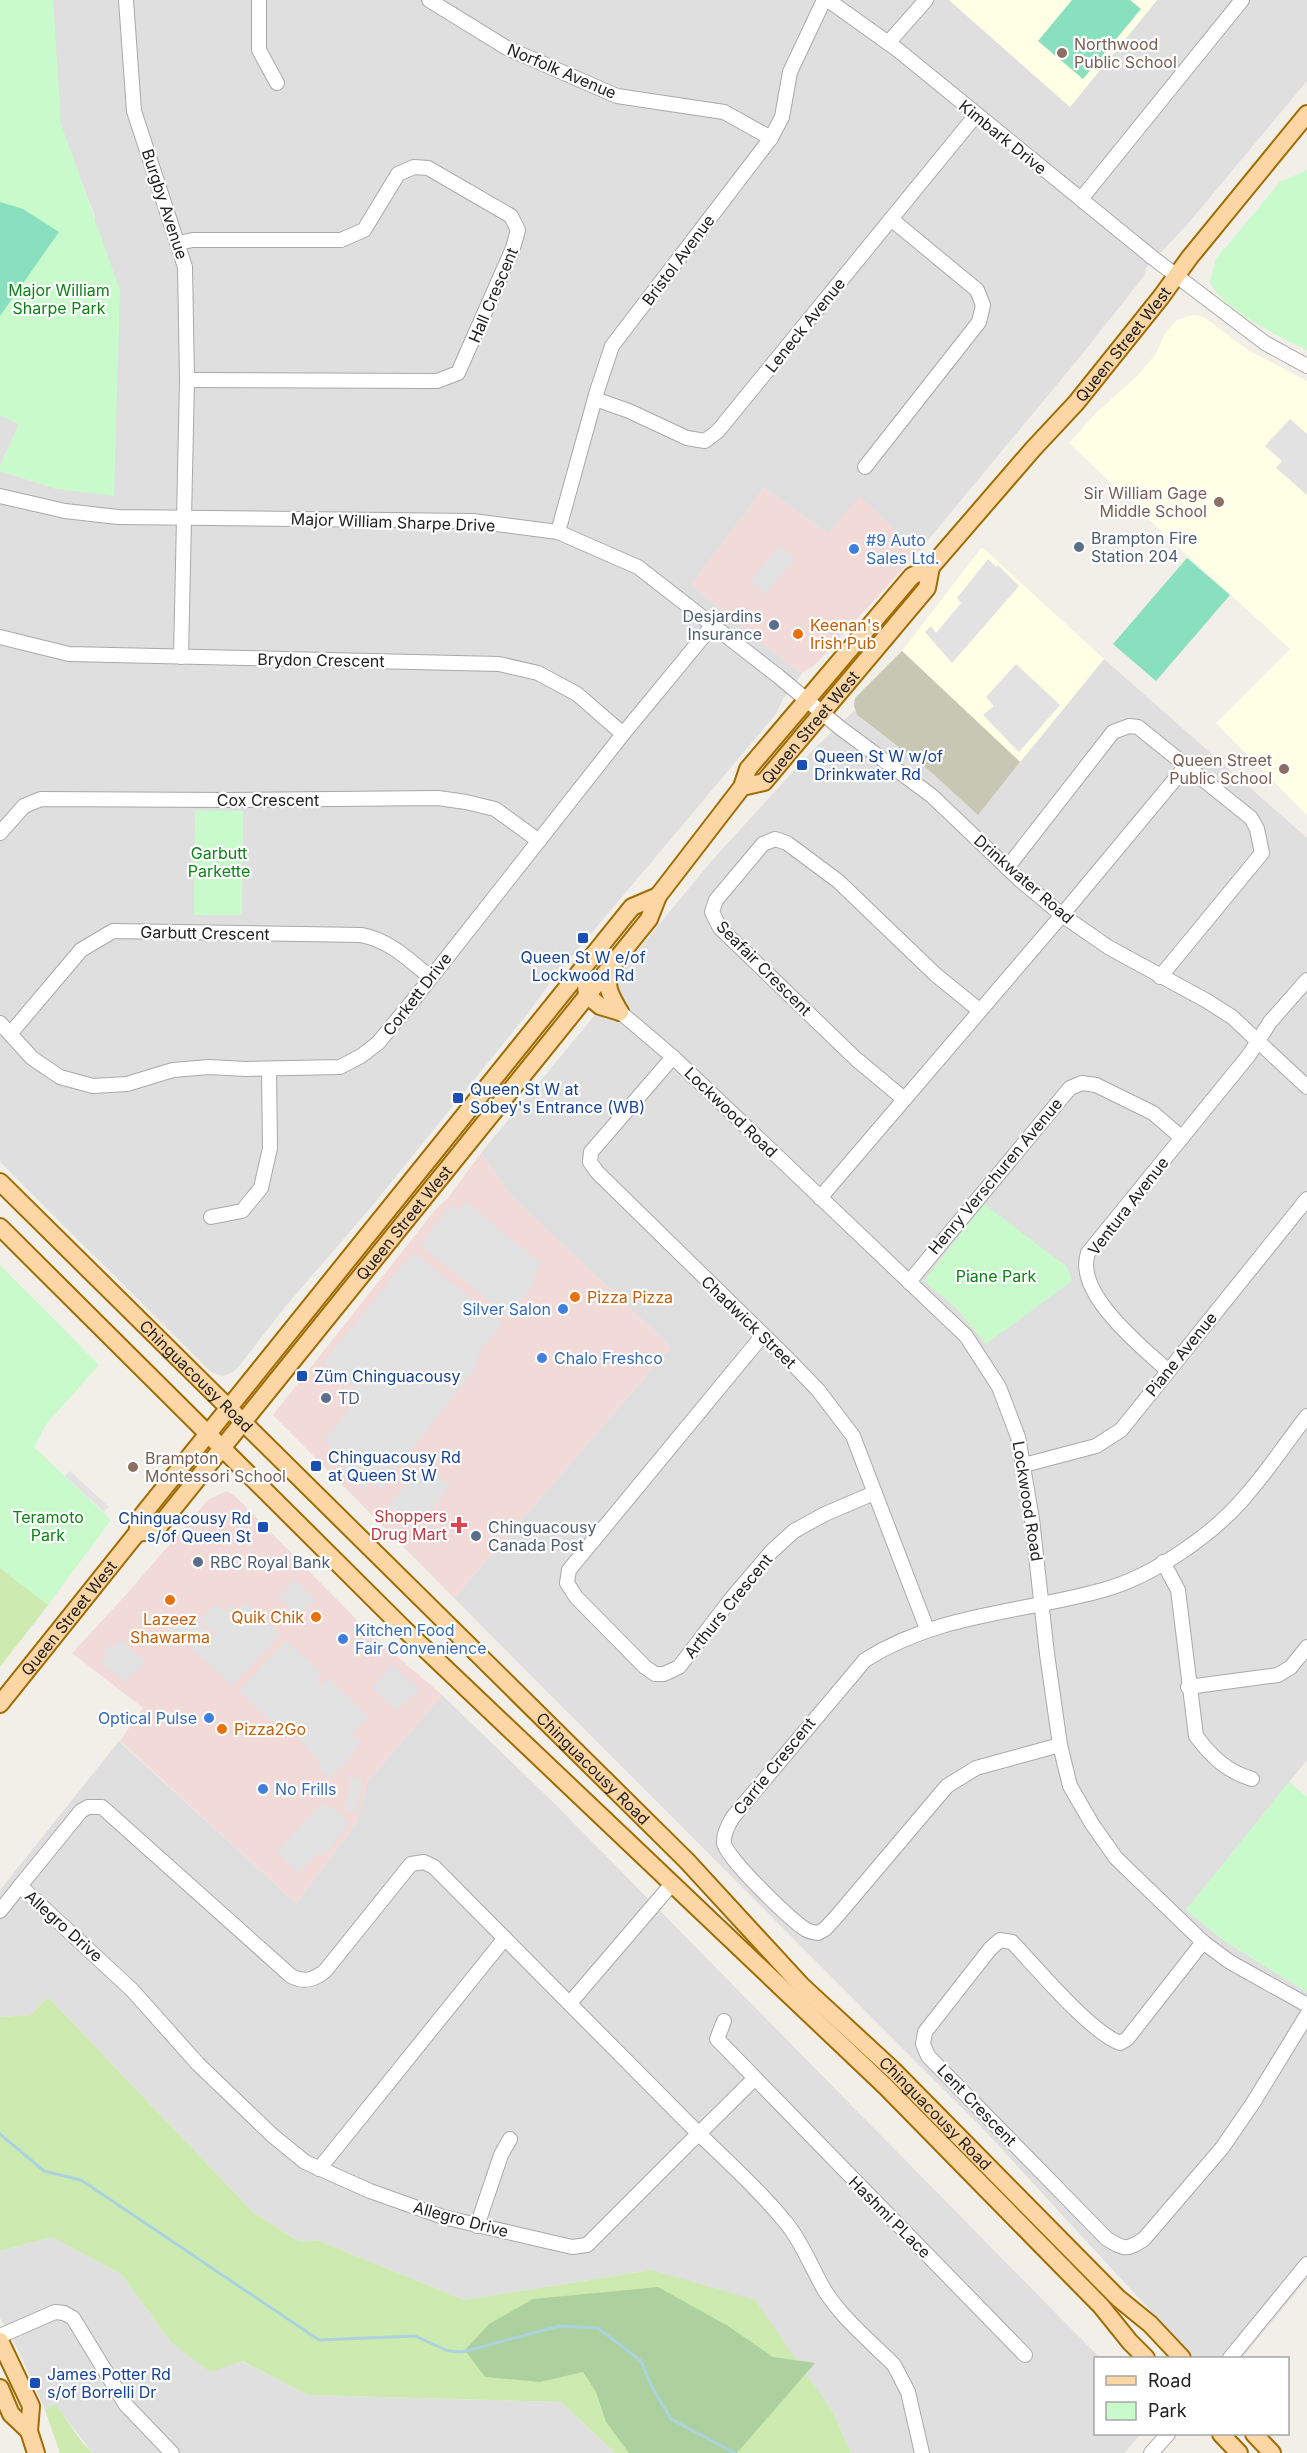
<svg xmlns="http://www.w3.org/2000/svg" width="1307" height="2453" viewBox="0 0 1307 2453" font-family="Inter,sans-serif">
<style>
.residential{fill:#e0dfdf}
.commercial{fill:#f2dad9}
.education{fill:#ffffe5}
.construction{fill:#c7c7b4}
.grass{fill:#cdebb0}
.forest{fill:#add19e}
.park{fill:#c8facc}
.pitch{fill:#88e0be}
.parking{fill:#e2e2e2}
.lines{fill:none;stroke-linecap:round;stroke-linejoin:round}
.stream{stroke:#aad3df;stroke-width:3}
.minor-casing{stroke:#a9a9a9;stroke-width:16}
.major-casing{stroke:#a06b00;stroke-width:20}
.minor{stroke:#fff;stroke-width:14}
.major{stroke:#fcd6a4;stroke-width:16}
.education-dot{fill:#8d6e63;stroke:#fff;stroke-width:2}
.service-dot{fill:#5c6f8a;stroke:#fff;stroke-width:2}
.shop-dot{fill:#3f7fe0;stroke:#fff;stroke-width:2}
.food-dot{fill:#e8710a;stroke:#fff;stroke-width:2}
.transit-dot{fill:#1a4fb4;stroke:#fff;stroke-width:2}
.health-dot{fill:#e0444e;stroke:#fff;stroke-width:2}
.labels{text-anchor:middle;stroke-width:4.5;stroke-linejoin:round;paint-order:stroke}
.education-label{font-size:16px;fill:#785e54;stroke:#fff;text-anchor:start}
.street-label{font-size:16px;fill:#222;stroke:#fff}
.park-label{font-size:16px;fill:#0c8416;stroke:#fff}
.service-label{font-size:16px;fill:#4e5e75;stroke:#fff;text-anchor:start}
.shop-label{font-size:16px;fill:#366cbe;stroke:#fff;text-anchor:start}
.food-label{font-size:16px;fill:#c56008;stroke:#fff;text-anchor:start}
.transit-label{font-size:16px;fill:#164399;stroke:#fff;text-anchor:start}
.health-label{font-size:16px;fill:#be3a42;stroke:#fff;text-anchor:end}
</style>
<rect width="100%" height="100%" fill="#f2efe9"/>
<g class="residential">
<polygon points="53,0 949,0 1070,107 1157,0 1307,0 1307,81 1186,226 1146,268 1144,276 1079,358 919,551 913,547 828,533 764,488 691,585 796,670 803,672 783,699 776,714 552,980 528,1013 372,1206 285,1307 239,1366 233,1372 223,1376 211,1372 0,1162 0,471 57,489 95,217 60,124"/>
<polygon points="0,415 19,424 0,466"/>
<polygon points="1104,659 1307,838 1307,1760 1186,1910 1226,1942 1307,1992 1307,2279 1242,2358 1194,2358 985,2131 454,1598 671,1347 512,1197 481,1153 594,1016 618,974 714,858 813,750 855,710 860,718 931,772 978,814"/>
<polygon points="442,1695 553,1802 1100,2358 1096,2358 1096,2434 1141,2434 1124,2453 851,2453 834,2414 815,2389 651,2270 464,2300 317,2240 300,2242 254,2213 48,1997 30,2015 0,2017 0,1890 119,1741 296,1903 357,1822 368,1781"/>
<polygon points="52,2237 121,2274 171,2342 241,2361 308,2395 561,2402 615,2453 93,2453 54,2404 45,2410 20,2354 0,2318 0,2251"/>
</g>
<g class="commercial">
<polygon points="764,488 828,533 860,496 912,547 919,551 814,666 803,672 796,670 691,585"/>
<polygon points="481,1153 512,1197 671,1347 454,1598 273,1415 435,1210 448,1198"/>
<polygon points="226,1491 234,1495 369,1632 442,1695 368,1781 357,1822 296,1903 120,1741 143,1708 72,1653 124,1597 208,1500"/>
</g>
<g class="education">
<polygon points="949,0 1157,0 1070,107"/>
<polygon points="1192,315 1204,317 1248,350 1307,381 1307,815 1216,723 1290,649 1177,546 1069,443 1096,413 1136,377 1156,354 1164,335 1177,320"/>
<polygon points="982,547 1104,659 1020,762 902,651"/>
</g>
<polygon class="construction" points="902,651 1020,762 978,815 931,772 857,715 854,706 855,698"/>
<g class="grass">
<polygon points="0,1568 48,1605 0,1667"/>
<polygon points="48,1997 254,2213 300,2242 317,2240 464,2300 651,2270 755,2300 834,2414 851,2453 615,2453 561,2402 308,2395 242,2361 210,2372 171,2342 121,2274 52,2237 0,2251 0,2017 30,2015"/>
<polygon points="55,2404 82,2442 93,2453 60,2453 45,2410"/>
</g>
<polygon class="forest" points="658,2287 728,2326 773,2357 815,2363 737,2453 629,2453 606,2422 596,2392 583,2372 540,2382 485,2377 465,2350 489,2324 533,2299"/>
<g class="park">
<polygon points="0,0 53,0 61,124 120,290 114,496 57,489 0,471 0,466 19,424 0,415"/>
<path d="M 1307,170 L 1307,350 C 1281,338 1222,309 1210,282 L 1216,259 L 1280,182 Z"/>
<polygon points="195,810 243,811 242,915 194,915"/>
<polygon points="984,1204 1067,1267 1072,1281 986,1344 956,1308 924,1281"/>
<polygon points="0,1265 99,1365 47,1423 34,1447 111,1520 48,1605 0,1568"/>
<polygon points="1289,1782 1307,1797 1307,1992 1226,1942 1186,1910"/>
</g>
<g class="pitch">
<polygon points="1072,0 1130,0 1141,9 1083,79 1038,41"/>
<polygon points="0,202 23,209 59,232 0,316"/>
<polygon points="1187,558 1230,595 1156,681 1113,644"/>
</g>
<g class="parking">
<polygon points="1290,419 1307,434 1307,495 1276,468 1282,461 1265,446"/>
<polygon points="780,546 795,559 766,594 750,581"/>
<polygon points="988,559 996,567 998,565 1019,586 952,663 925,632 931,626 936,633 961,603 957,598"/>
<polygon points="1016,664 1060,705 1019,752 983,715 994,706 986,697"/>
<polygon points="466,1202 542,1264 536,1271 533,1285 508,1317 420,1244 452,1204 460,1210"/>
<polygon points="413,1252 503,1323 478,1354 476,1369 380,1489 371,1482 365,1489 344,1472 331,1446 324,1440 361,1394 323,1363"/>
<polygon points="423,1464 450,1486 416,1529 388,1507"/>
<polygon points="70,1471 109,1507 104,1512 65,1476"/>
<polygon points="294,1579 315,1599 300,1617 278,1597"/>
<polygon points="246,1602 281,1634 232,1686 189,1646 192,1642 187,1638 183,1642 169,1629 175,1621 183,1628 187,1624 179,1616 185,1611 214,1637 216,1634 200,1620 216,1603 226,1612 233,1604 239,1609"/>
<polygon points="121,1640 145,1662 126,1683 101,1663 107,1655 103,1652 111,1644 115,1646"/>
<polygon points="286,1640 322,1673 316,1680 321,1685 329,1679 368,1717 352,1734 361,1743 331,1779 317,1766 321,1763 281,1720 274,1725 239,1691"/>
<polygon points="392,1665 420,1690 396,1710 372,1688"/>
<polygon points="350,1777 362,1779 356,1812 345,1810"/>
<polygon points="321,1804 341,1813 350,1823 323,1857 318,1852 299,1874 276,1852"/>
</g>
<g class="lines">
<polyline class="stream" points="0,2134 44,2171 81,2180 319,2340 415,2336 448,2351 462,2352 560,2326 598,2328 641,2361 652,2387 671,2419 735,2453"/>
<g class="minor-casing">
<g id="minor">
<polyline points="126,0 134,111 185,267 187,380 181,657"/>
<polyline points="259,0 259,50 277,83"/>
<polyline points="429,0 507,48 617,96 724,112 771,138"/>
<polyline points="828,0 898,50 1153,258 1265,343 1307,366"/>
<polyline points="888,43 926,0"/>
<polyline points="1081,199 1242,0"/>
<polyline points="178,243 193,240 341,240 364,230 398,174 414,167 428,168 511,216 518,230 513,248 458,373 437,381 187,380"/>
<polyline points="595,399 629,411 687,438 705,441 718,431 976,115"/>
<polyline points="865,467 979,322 983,305 977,290 891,219"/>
<polyline points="0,496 65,511 118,517 473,521 558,532 638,567 778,676 839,727 932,796 1020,880 1062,915 1108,947 1207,1001 1232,1017 1307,1087"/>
<polyline points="558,532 597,391 612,346 771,138 782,117 790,72 824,0"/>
<polyline points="0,637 69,654 499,664 538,673 577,694 623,734"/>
<polyline points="0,833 24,806 41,799 228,800 438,798 466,802 495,809 539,841"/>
<polyline points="1007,868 1113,732 1129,726 1138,727 1251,818 1257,829 1262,853 1160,977"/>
<polyline points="620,1012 673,1057 966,1336 999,1387 1018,1437 1032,1519 1047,1654 1060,1745 1070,1786 1092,1824 1116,1858 1203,1942 1230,1962 1307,2005"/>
<polyline points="0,1023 32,1058 60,1077 93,1086 127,1084 173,1070 209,1067 246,1069 340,1067 361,1056 378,1043 411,1003 623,734 712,626"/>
<path d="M 10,1034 L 81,950 L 113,931 L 361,935 C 389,940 408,959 430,977"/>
<polyline points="673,1057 591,1152 590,1162 597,1172 788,1359 818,1390 853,1436 927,1629"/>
<polyline points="904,1099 856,1059 720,928 712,912 716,900 763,844 775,839 787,843 838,881 936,975 979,1010"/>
<polyline points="820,1198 1062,915 1186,766"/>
<polyline points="211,1217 242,1211 261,1188 270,1148 269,1069"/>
<polyline points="909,1282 1070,1088 1082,1083 1096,1085 1153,1113 1182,1138"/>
<polyline points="763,1335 569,1570 567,1583 576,1597 645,1667 655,1674 664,1674 679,1667 731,1599 772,1551 794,1531 825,1514 874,1493"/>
<path d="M 1167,1370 C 1141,1346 1074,1293 1088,1253 L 1249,1055 L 1270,1022 L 1307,980"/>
<polyline points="1024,1465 1096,1446 1121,1430 1307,1199"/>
<path d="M 1163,1562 L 1178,1590 L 1196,1736 C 1212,1757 1226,1771 1252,1779"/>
<polyline points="1188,1687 1278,1675 1291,1667 1307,1647"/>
<path d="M 1060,1745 L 976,1768 L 947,1786 L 837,1916 L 825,1929 L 818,1933 C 814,1932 809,1932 805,1929 C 790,1919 726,1858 724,1843 C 723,1834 728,1825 733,1817 L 865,1660 C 939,1613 1021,1613 1103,1590 C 1154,1576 1216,1533 1249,1492 C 1270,1468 1287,1441 1307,1416"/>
<polyline points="0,1911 20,1886"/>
<path d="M 1203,1942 L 1127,2039 L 1120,2043 C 1090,2032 1037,1968 1012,1942 L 1000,1940 L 990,1949 L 925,2032 L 923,2044 L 928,2056 L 1107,2239 C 1125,2250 1127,2250 1144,2239 L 1222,2148 L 1253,2103 L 1307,2015"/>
<polyline points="570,2003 671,1885"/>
<polyline points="724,2021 717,2039 1025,2355"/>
<path d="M 754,2079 C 732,2101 710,2123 688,2144 L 587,2245 L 572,2247 L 443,2217 L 370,2191 L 305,2162 L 272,2135 L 198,2064 L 132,1990 L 20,1886 L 81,1811 L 88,1807 L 102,1807 L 291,1976 C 304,1983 314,1980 325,1971 L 411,1864 L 424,1862 L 434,1867 L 687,2122 C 720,2155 757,2187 787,2224 C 803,2244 812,2269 825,2291 C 843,2319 871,2342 894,2365 L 908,2392 L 922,2453"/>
<polyline points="319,2169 505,1938"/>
<polyline points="477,2226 501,2155 510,2139"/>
<polyline points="0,2336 55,2312 64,2313 73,2318 126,2405 172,2453"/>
<polyline points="1230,2358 1307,2264"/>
<polyline points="1151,2453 1168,2434"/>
</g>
</g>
<g class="major-casing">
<g id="major">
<path id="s1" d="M 742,787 L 764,782 L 927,588 L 931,567"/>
<path d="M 614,967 C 601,982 612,998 620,1012"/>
<polyline points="586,985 587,995 600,1006 620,1012"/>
<path id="s2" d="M 0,1182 L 687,1861 L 802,1986 L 893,2070 L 1118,2298 L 1150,2324 L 1182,2358"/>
<polyline points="0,1227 403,1628 885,2086 1101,2306 1130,2342 1146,2358"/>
<path id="s3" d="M 137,1533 L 156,1530 L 649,919 L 658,896 L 742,787 L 748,769 L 912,576 L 931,567 L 1033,449 L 1076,403 L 1161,297 L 1190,257 L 1307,114"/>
<path id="s4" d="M 0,1704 L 137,1533 L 140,1518 L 632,907 L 658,896"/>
<polyline points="0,2341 31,2406 29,2431 36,2453"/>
<polyline points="0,2388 11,2414 29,2431"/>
<polyline points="1221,2434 1239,2453"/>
<polyline points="1254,2434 1272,2453"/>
</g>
</g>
<use href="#minor" class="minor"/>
<use href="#major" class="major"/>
</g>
<g class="education-dot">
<circle cx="1062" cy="53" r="6"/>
<circle cx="1219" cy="502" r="6"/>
<circle cx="1284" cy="769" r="6"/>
<circle cx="133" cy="1467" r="6"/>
</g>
<g class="service-dot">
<circle cx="1079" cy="547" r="6"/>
<circle cx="774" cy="625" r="6"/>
<circle cx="326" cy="1398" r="6"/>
<circle cx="476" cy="1536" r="6"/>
<circle cx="198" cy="1562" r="6"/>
</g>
<g class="shop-dot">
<circle cx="854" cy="549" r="6"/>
<circle cx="563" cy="1309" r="6"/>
<circle cx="542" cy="1358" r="6"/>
<circle cx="343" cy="1639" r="6"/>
<circle cx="209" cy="1718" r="6"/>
<circle cx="263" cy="1789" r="6"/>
</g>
<g class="food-dot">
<circle cx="798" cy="634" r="6"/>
<circle cx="575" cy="1297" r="6"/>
<circle cx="170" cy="1600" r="6"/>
<circle cx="316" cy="1617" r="6"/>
<circle cx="222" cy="1729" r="6"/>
</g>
<g class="transit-dot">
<rect x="796" y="759" width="12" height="12" rx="3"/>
<rect x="577" y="932" width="12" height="12" rx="3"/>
<rect x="452" y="1092" width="12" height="12" rx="3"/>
<rect x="296" y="1370" width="12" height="12" rx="3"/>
<rect x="310" y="1460" width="12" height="12" rx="3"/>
<rect x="257" y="1521" width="12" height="12" rx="3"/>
<rect x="29" y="2377" width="12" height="12" rx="3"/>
</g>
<path class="health-dot" d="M456 1516h6v6h6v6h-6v6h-6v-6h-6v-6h6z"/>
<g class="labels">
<g class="education-label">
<text x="1074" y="50">Northwood<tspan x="1074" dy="18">Public School</tspan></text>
<text x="1207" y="499" text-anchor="end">Sir William Gage<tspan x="1207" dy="18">Middle School</tspan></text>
<text x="1272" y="766" text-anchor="end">Queen Street<tspan x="1272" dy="18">Public School</tspan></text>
<text x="145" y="1464">Brampton<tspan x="145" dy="18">Montessori School</tspan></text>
</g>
<g class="street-label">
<text transform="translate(562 71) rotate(23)" y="6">Norfolk Avenue</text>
<text transform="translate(1003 137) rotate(39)" y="6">Kimbark Drive</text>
<text transform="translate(165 204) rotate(72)" y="6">Burgby Avenue</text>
<text transform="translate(678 260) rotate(-53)" y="6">Bristol Avenue</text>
<text transform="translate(493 295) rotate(-67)" y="6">Hall Crescent</text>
<text transform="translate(805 325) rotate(-51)" y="6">Leneck Avenue</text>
<text dy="6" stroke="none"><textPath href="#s3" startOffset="1554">Queen Street West</textPath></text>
<text transform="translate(393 522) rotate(2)" y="6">Major William Sharpe Drive</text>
<text transform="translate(321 660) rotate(1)" y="6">Brydon Crescent</text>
<text dy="6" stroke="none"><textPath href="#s1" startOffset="94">Queen Street West</textPath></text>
<text x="268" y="806">Cox Crescent</text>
<text transform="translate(1024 879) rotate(41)" y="6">Drinkwater Road</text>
<text transform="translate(205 933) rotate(1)" y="6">Garbutt Crescent</text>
<text transform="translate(764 968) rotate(45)" y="6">Seafair Crescent</text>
<text transform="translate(417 994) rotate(-52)" y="6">Corkett Drive</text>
<text transform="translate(731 1112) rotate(44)" y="6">Lockwood Road</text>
<text transform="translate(995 1176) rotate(-50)" y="6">Henry Verschuren Avenue</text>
<text transform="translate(1128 1206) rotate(-52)" y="6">Ventura Avenue</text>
<text dy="6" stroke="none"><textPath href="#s3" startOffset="414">Queen Street West</textPath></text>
<text transform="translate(749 1322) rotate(44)" y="6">Chadwick Street</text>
<text transform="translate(1181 1354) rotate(-51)" y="6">Piane Avenue</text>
<text dy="6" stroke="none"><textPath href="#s2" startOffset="276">Chinguacousy Road</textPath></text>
<text transform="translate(1028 1501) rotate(81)" y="6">Lockwood Road</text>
<text transform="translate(728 1606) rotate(-51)" y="6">Arthurs Crescent</text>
<text dy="6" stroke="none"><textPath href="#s4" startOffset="110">Queen Street West</textPath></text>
<text transform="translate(774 1766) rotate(-51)" y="6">Carrie Crescent</text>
<text dy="6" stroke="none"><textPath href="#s2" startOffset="834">Chinguacousy Road</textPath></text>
<text transform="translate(64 1926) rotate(42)" y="6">Allegro Drive</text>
<text transform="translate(977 2105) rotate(46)" y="6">Lent Crescent</text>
<text dy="6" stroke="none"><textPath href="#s2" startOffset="1320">Chinguacousy Road</textPath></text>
<text transform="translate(890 2217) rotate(45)" y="6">Hashmi PLace</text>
<text transform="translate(461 2219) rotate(15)" y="6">Allegro Drive</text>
</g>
<g class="park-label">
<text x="59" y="296">Major William<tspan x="59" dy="18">Sharpe Park</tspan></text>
<text x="219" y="859">Garbutt<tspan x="219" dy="18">Parkette</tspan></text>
<text x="996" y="1282">Piane Park</text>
<text x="48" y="1523">Teramoto<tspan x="48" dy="18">Park</tspan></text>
</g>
<g class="service-label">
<text x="1091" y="544">Brampton Fire<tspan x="1091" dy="18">Station 204</tspan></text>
<text x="762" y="622" text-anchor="end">Desjardins<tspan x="762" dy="18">Insurance</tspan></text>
<text x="338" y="1404">TD</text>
<text x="488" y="1533">Chinguacousy<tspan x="488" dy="18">Canada Post</tspan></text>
<text x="210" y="1568">RBC Royal Bank</text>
</g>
<g class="shop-label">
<text x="866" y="546">#9 Auto<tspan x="866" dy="18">Sales Ltd.</tspan></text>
<text x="551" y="1315" text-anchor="end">Silver Salon</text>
<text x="554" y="1364">Chalo Freshco</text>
<text x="355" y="1636">Kitchen Food<tspan x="355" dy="18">Fair Convenience</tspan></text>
<text x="197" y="1724" text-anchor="end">Optical Pulse</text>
<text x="275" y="1795">No Frills</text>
</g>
<g class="food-label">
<text x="810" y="631">Keenan's<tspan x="810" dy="18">Irish Pub</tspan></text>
<text x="587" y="1303">Pizza Pizza</text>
<text x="304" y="1623" text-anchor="end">Quik Chik</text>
<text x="170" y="1625" text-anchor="middle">Lazeez<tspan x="170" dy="18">Shawarma</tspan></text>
<text x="234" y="1735">Pizza2Go</text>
</g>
<g class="transit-label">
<text x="814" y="762">Queen St W w/of<tspan x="814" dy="18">Drinkwater Rd</tspan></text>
<text x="583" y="963" text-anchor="middle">Queen St W e/of<tspan x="583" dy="18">Lockwood Rd</tspan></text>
<text x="470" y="1095">Queen St W at<tspan x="470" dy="18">Sobey's Entrance (WB)</tspan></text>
<text x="314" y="1382">Züm Chinguacousy</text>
<text x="328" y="1463">Chinguacousy Rd<tspan x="328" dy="18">at Queen St W</tspan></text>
<text x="251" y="1524" text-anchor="end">Chinguacousy Rd<tspan x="251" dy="18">s/of Queen St</tspan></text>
<text x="47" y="2380">James Potter Rd<tspan x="47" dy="18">s/of Borrelli Dr</tspan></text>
</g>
<g class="health-label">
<text x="447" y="1522">Shoppers<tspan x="447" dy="18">Drug Mart</tspan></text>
</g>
</g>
<rect x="1094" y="2357" width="195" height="78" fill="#ffffff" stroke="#a7a7a7" stroke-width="1.5"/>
<rect x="1106" y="2376" width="30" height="9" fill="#fcd6a4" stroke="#a7a7a7" stroke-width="1.5"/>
<text x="1148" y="2387" font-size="18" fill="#222222">Road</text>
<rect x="1106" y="2402" width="30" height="18" fill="#c8facc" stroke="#a7a7a7" stroke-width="1.5"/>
<text x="1148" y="2417" font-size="18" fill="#222222">Park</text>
</svg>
